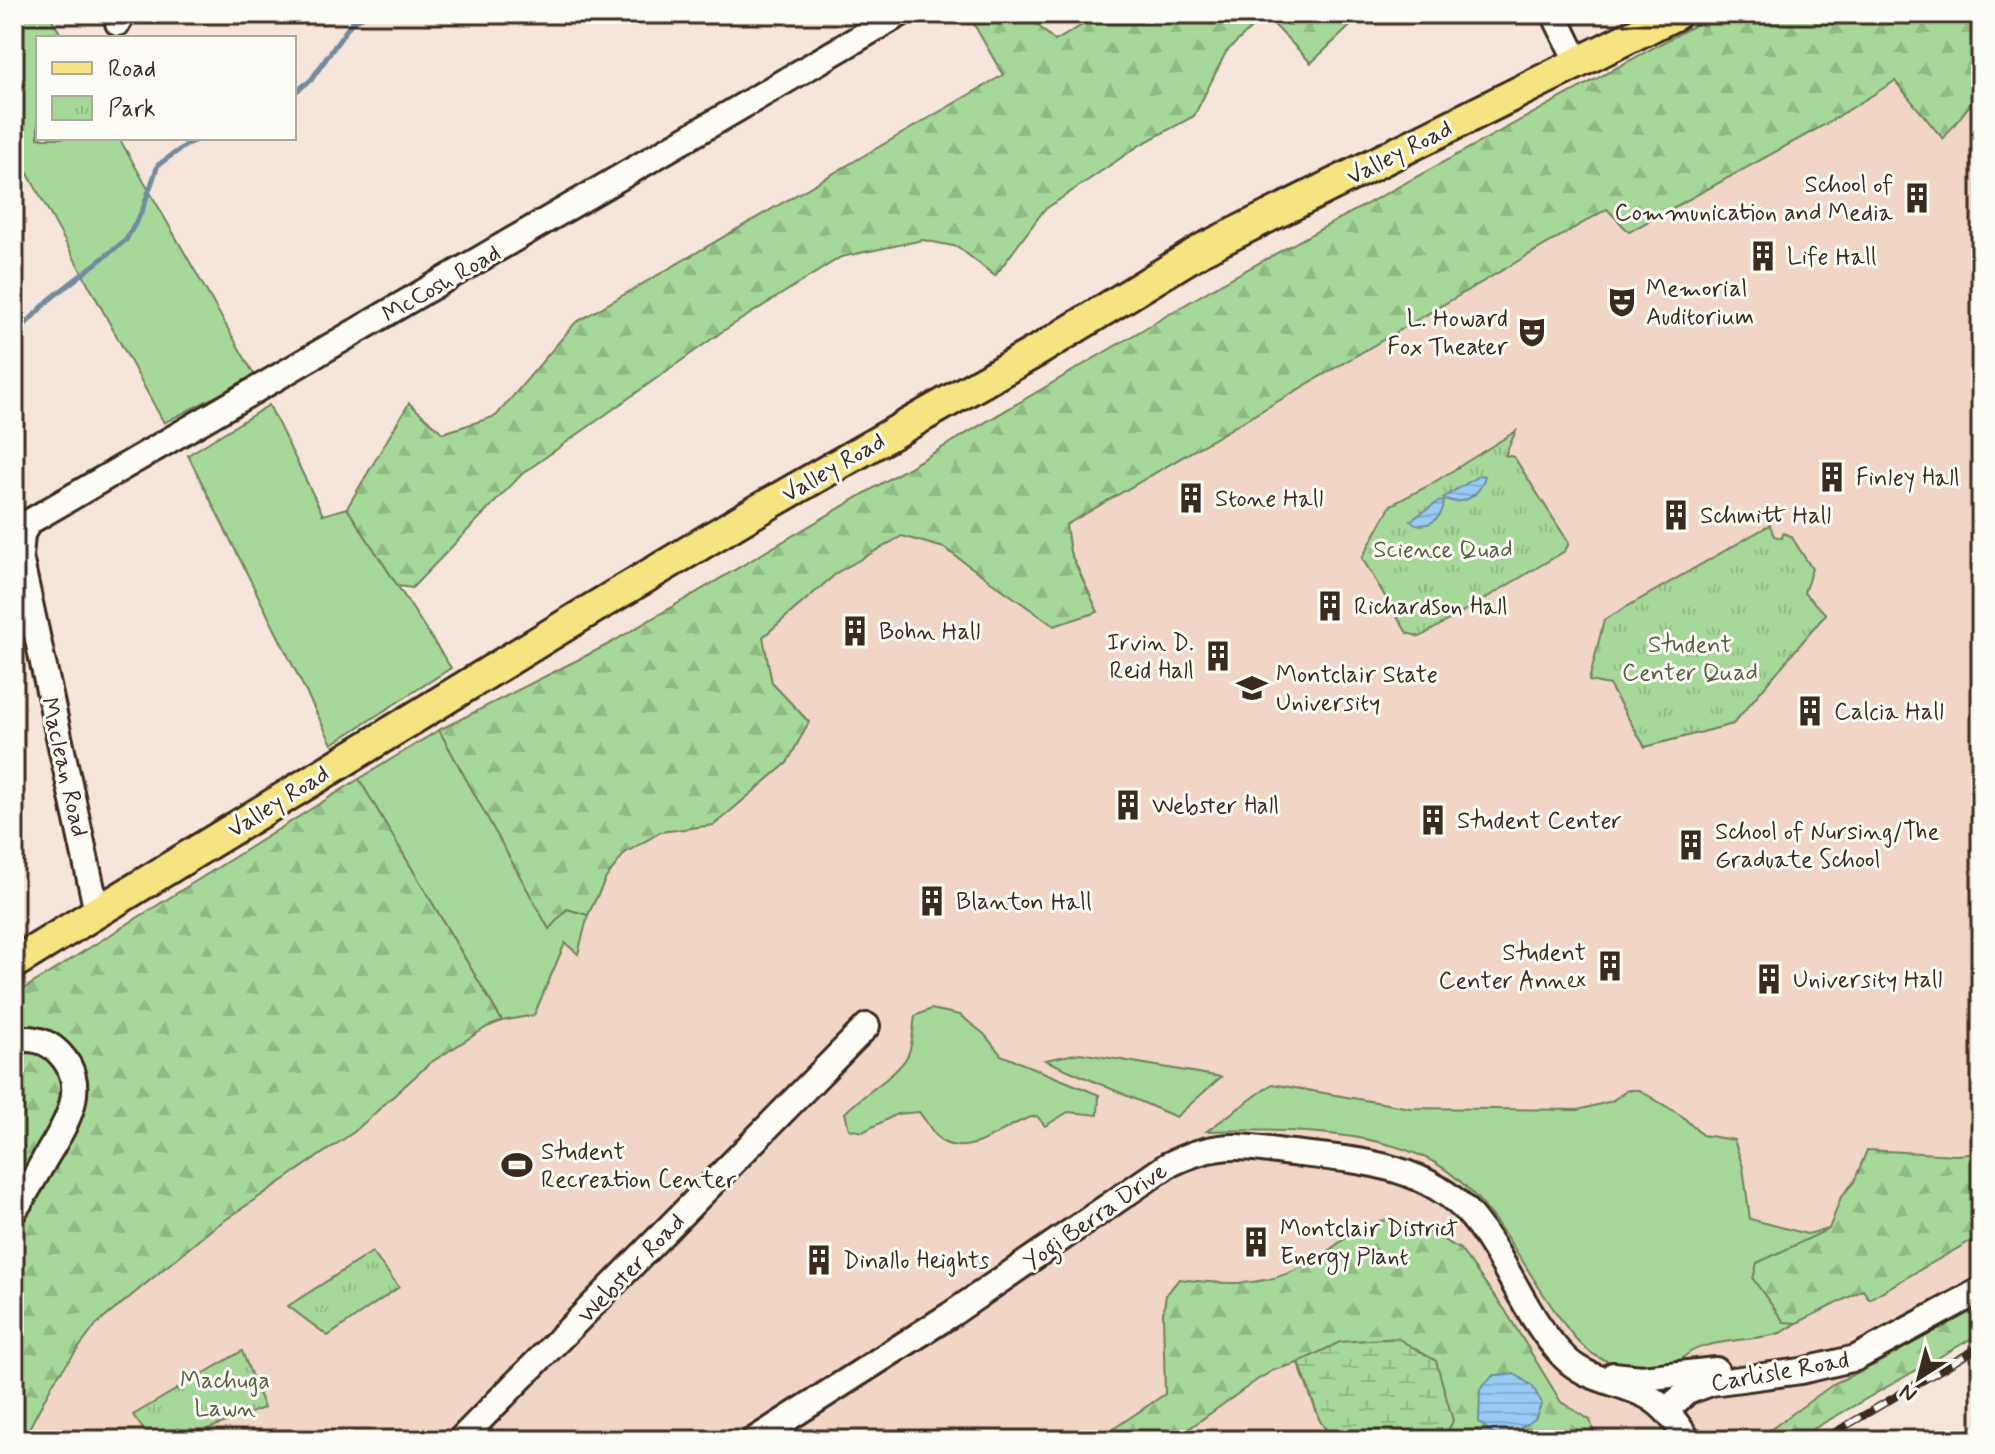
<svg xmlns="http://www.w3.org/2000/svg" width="1995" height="1454" viewBox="0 0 1995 1454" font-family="Mynerve,sans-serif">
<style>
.built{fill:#f1d5c7}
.grass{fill:#a6d899;stroke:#70815c;stroke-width:2}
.forest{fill:url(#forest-firs);stroke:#70815c;stroke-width:2}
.wetland{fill:url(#wetland-marsh);stroke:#70815c;stroke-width:2}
.park{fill:url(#park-tufts);stroke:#70815c;stroke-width:2}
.water{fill:url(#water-rules);stroke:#738b9f;stroke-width:2}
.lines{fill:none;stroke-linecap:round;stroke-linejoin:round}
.stream{stroke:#738b9f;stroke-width:5}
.minor-casing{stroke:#3b2a1e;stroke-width:30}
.major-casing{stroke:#3b2a1e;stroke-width:36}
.minor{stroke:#fdfcf7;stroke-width:24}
.major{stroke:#f6e381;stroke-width:30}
.rail-casing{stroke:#3b2a1e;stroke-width:8}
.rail{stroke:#fdfcf7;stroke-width:5;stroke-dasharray:15;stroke-linecap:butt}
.labels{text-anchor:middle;stroke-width:6;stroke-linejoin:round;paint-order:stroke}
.street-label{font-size:24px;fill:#3b2a1e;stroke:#fdfcf7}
.poi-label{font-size:24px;fill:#3b2a1e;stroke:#fdfcf7;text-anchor:start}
.park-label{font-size:24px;fill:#5b5e43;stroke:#fdfcf7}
</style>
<defs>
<pattern id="forest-firs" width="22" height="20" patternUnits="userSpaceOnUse" patternTransform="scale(2)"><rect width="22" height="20" fill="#a6d899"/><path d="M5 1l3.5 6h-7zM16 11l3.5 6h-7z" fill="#90ba83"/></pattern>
<pattern id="wetland-marsh" width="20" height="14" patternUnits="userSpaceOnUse" patternTransform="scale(2)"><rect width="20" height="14" fill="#a6d899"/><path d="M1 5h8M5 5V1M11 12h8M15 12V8" fill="none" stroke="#90ba83"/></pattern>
<pattern id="park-tufts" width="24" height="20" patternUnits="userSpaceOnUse" patternTransform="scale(2)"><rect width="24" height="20" fill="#a6d899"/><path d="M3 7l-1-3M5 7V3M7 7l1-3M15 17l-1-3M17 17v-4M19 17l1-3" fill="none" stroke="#90ba83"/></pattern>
<pattern id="water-rules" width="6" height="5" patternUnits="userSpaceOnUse" patternTransform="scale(2)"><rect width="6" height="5" fill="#98cbf5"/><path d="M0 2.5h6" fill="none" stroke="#84aed2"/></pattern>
</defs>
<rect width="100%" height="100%" fill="#f6e5db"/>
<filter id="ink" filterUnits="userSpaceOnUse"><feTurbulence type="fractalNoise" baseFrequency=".0125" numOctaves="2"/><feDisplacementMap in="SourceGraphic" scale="16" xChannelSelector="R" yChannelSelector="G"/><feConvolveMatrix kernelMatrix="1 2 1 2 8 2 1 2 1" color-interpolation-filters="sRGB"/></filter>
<g filter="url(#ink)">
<polygon class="built" points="1715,14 1981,14 1981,1317 1773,1440 14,1440 14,995 439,730 607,645 1222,283"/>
<g class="grass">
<polygon points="14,14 49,14 63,38 38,38 38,138 119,138 255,376 164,423 14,148"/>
<polygon points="269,405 323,515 347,508 451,668 332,744 188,455"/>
<polygon points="439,730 549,928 567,909 588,915 578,954 565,943 534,1015 502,1021 359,779"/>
<path d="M 931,1009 L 960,1015 L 984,1034 L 1001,1055 L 1099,1095 L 1098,1115 L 1068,1112 L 1045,1126 L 1037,1116 C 1008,1120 975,1159 943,1142 C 934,1137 926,1120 919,1112 L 897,1114 L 863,1132 L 849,1129 L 845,1113 C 862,1094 897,1076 908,1055 C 913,1044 913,1027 915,1016 Z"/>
<polygon points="1080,1053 1221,1077 1176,1117 1045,1060"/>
<path d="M 1272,1084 L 1410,1108 L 1578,1110 L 1612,1101 L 1627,1090 L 1639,1090 L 1682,1116 L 1702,1135 L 1734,1140 L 1743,1167 L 1750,1219 L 1807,1234 L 1829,1229 L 1784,1321 L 1797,1323 C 1792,1326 1786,1331 1780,1333 C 1756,1342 1691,1337 1679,1364 C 1656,1364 1630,1368 1607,1361 C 1581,1353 1563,1322 1548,1301 C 1515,1252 1483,1187 1428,1159 C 1367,1129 1274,1129 1207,1131 Z"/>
</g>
<g class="forest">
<polygon points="968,14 1026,14 1055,41 1101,14 1363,14 1311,63 1265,15 1226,52 1194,116 1140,145 1044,210 995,276 958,247 923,240 841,257 723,331 522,474 412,588 398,586 347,508 409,403 443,433 496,416 575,323 1003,75"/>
<polygon points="1715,14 1883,14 1886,18 1895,14 1981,14 1981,91 1943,139 1895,81 1826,124 1629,232 1607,209 1066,525 1070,552 1098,612 1054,626 944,548 902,536 838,572 763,637 772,683 809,722 787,763 714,825 661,832 625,853 606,878 588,915 567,909 549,929 439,730 607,645 1222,283"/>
<polygon points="359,779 502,1021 487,1027 430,1063 354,1132 212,1229 96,1325 54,1381 23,1440 14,1440 14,995"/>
<polygon points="1867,1150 1956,1155 1981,1153 1981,1235 1869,1299 1863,1290 1797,1323 1784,1322 1753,1279 1757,1263 1829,1229 1841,1197 1854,1182"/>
<path d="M 1384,1220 L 1418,1226 L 1460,1249 L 1505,1310 L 1561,1402 L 1590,1420 L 1593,1429 L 1588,1440 L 1334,1440 L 1320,1421 L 1298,1363 L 1274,1370 L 1257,1380 L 1173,1440 L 1097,1440 L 1165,1394 L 1163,1314 L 1166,1295 L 1179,1279 C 1228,1285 1270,1288 1313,1261 C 1341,1244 1350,1229 1384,1220 Z"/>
<polygon points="1981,1305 1981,1332 1969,1340 1794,1440 1756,1440 1835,1383 1874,1365"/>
</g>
<polygon class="wetland" points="1397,1338 1436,1361 1453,1421 1443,1440 1334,1440 1320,1421 1299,1362 1340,1342"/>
<g class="park">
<polygon points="1516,431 1505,455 1514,457 1569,543 1565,551 1420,637 1407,633 1362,558 1391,505 1428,486"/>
<polygon points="1770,525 1774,536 1782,538 1783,533 1791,536 1812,569 1804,593 1826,614 1733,724 1645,747 1609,685 1589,681 1604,620"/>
<polygon points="372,1252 399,1287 328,1336 288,1306"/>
<polygon points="242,1351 264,1408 191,1435 188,1440 151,1440 133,1415"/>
</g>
<g class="water">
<path d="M 1480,475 L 1485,476 C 1480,495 1463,508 1443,498 Z"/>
<path d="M 1444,501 C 1443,519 1427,531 1410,521 L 1438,502 Z"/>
<polygon points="1515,1374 1532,1386 1542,1403 1535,1419 1501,1440 1479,1422 1480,1389 1494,1375"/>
</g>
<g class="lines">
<g class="stream">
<polyline points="294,93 311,80 352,22 369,14"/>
<polyline points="14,336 49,300 126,240 142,211 158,165 189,143 202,138"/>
</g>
<g class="minor-casing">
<g id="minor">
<polyline points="1554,14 1578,63"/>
<polyline points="118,23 123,14"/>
<polyline points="97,912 20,557 22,534 29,522 900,14"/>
<path d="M 14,1040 C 32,1037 47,1040 60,1054 C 91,1087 65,1125 46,1157 C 36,1175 26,1193 14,1211"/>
<polyline points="1613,1375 1642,1378 1716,1370"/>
<polyline points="1666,1410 1687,1392 1711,1383 1801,1371 1856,1358 1981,1290"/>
<polyline points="460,1440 867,1026"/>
<path d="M 754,1440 L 950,1315 L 1168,1165 C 1184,1157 1202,1150 1220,1148 C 1244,1145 1268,1150 1292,1153 C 1355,1160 1426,1164 1471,1216 C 1507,1259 1525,1318 1565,1358 C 1587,1380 1620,1382 1647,1396 C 1665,1406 1677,1423 1688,1440"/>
</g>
</g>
<g class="major-casing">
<polyline id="major" points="14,963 587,612 753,513 1042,348 1203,249 1676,14"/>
</g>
<use href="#minor" class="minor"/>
<use href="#major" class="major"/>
<g class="rail-casing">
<polyline id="rail" points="1822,1440 1981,1346"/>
</g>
<use href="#rail" class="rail"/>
</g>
</g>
<defs>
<g id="building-bare" transform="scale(2.4)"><path d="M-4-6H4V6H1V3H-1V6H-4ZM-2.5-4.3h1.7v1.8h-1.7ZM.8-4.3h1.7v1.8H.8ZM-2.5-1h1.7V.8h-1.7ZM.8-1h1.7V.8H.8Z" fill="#3b2a1e" stroke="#fdfcf7" stroke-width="2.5" paint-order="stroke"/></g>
<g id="theatre-bare" transform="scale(2.4)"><path d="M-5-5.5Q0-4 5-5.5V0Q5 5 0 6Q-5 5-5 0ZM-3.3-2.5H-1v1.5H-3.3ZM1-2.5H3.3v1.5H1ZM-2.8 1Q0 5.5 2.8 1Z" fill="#3b2a1e" stroke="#fdfcf7" stroke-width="2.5" paint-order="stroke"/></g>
<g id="university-bare" transform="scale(2.4)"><path d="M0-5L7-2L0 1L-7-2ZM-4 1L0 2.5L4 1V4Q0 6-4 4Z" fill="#3b2a1e" stroke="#fdfcf7" stroke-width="2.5" paint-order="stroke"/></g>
<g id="stadium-bare" transform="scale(2.4)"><path d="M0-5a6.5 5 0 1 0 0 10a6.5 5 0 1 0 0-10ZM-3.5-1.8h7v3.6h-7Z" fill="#3b2a1e" stroke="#fdfcf7" stroke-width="2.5" paint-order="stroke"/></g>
</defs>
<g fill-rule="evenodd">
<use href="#building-bare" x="1917" y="198"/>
<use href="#building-bare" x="1763" y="256"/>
<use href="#theatre-bare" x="1622" y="302"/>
<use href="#theatre-bare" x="1532" y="332"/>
<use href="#building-bare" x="1832" y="477"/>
<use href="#building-bare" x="1191" y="498"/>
<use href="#building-bare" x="1676" y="515"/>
<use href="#building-bare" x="1330" y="606"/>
<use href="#building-bare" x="855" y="631"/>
<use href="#building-bare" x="1218" y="656"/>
<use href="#university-bare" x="1252" y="688"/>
<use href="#building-bare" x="1810" y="711"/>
<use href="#building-bare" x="1128" y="805"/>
<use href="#building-bare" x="1433" y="820"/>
<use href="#building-bare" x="1691" y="845"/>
<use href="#building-bare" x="932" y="901"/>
<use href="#building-bare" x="1610" y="966"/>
<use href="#building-bare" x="1769" y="979"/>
<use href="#stadium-bare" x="517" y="1165"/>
<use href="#building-bare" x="1256" y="1242"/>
<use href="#building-bare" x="819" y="1260"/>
</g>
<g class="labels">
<g class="street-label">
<text transform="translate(1399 152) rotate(-27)" y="8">Valley Road</text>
<text transform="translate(441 283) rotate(-30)" y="8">McCosh Road</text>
<text transform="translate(833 467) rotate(-30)" y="8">Valley Road</text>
<text transform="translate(65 767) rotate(77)" y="8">Maclean Road</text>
<text transform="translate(278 801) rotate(-32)" y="8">Valley Road</text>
<text transform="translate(1095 1216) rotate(-35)" y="8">Yogi Berra Drive</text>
<text transform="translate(631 1268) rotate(-46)" y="8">Webster Road</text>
<text transform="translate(1780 1371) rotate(-10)" y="8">Carlisle Road</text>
</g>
<g class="poi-label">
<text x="1893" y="192" text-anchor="end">School of<tspan x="1893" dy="28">Communication and Media</tspan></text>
<text x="1787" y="264">Life Hall</text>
<text x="1646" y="296">Memorial<tspan x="1646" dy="28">Auditorium</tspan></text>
<text x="1508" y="326" text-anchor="end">L. Howard<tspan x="1508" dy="28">Fox Theater</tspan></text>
<text x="1856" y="485">Finley Hall</text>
<text x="1215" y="506">Stone Hall</text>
<text x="1700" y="523">Schmitt Hall</text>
<text x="1354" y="614">Richardson Hall</text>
<text x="879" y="639">Bohn Hall</text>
<text x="1194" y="650" text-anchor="end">Irvin D.<tspan x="1194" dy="28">Reid Hall</tspan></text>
<text x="1276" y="682">Montclair State<tspan x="1276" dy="28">University</tspan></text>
<text x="1834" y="719">Calcia Hall</text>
<text x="1152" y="813">Webster Hall</text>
<text x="1457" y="828">Student Center</text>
<text x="1715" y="839">School of Nursing/The<tspan x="1715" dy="28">Graduate School</tspan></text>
<text x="956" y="909">Blanton Hall</text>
<text x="1586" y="960" text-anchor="end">Student<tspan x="1586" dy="28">Center Annex</tspan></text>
<text x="1793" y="987">University Hall</text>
<text x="541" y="1159">Student<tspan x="541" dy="28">Recreation Center</tspan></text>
<text x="1280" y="1236">Montclair District<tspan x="1280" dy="28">Energy Plant</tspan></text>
<text x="843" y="1268">Dinallo Heights</text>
</g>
<g class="park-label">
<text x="1443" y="557">Science Quad</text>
<text x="1690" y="652">Student<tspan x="1690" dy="28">Center Quad</tspan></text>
<text x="225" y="1388">Machuga<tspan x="225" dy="28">Lawn</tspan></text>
</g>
</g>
<rect width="1995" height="1454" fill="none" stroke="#fdfcf7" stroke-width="48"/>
<rect x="24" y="24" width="1947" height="1406" fill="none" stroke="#3b2a1e" stroke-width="3" filter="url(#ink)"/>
<rect x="36" y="36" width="260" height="104" fill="#fdfcf7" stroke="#afa8a0" stroke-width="2"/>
<rect x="52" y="62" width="40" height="12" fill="#f6e381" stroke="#afa8a0" stroke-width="2"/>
<text x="108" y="76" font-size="24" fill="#3b2a1e">Road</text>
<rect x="52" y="96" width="40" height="24" fill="url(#park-tufts)" stroke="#afa8a0" stroke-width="2"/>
<text x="108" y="116" font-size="24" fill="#3b2a1e">Park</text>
<g transform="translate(1919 1378) rotate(216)" stroke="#fdfcf7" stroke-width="6" paint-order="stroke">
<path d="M0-6L14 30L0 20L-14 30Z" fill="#3b2a1e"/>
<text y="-12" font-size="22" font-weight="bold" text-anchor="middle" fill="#3b2a1e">N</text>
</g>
</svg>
